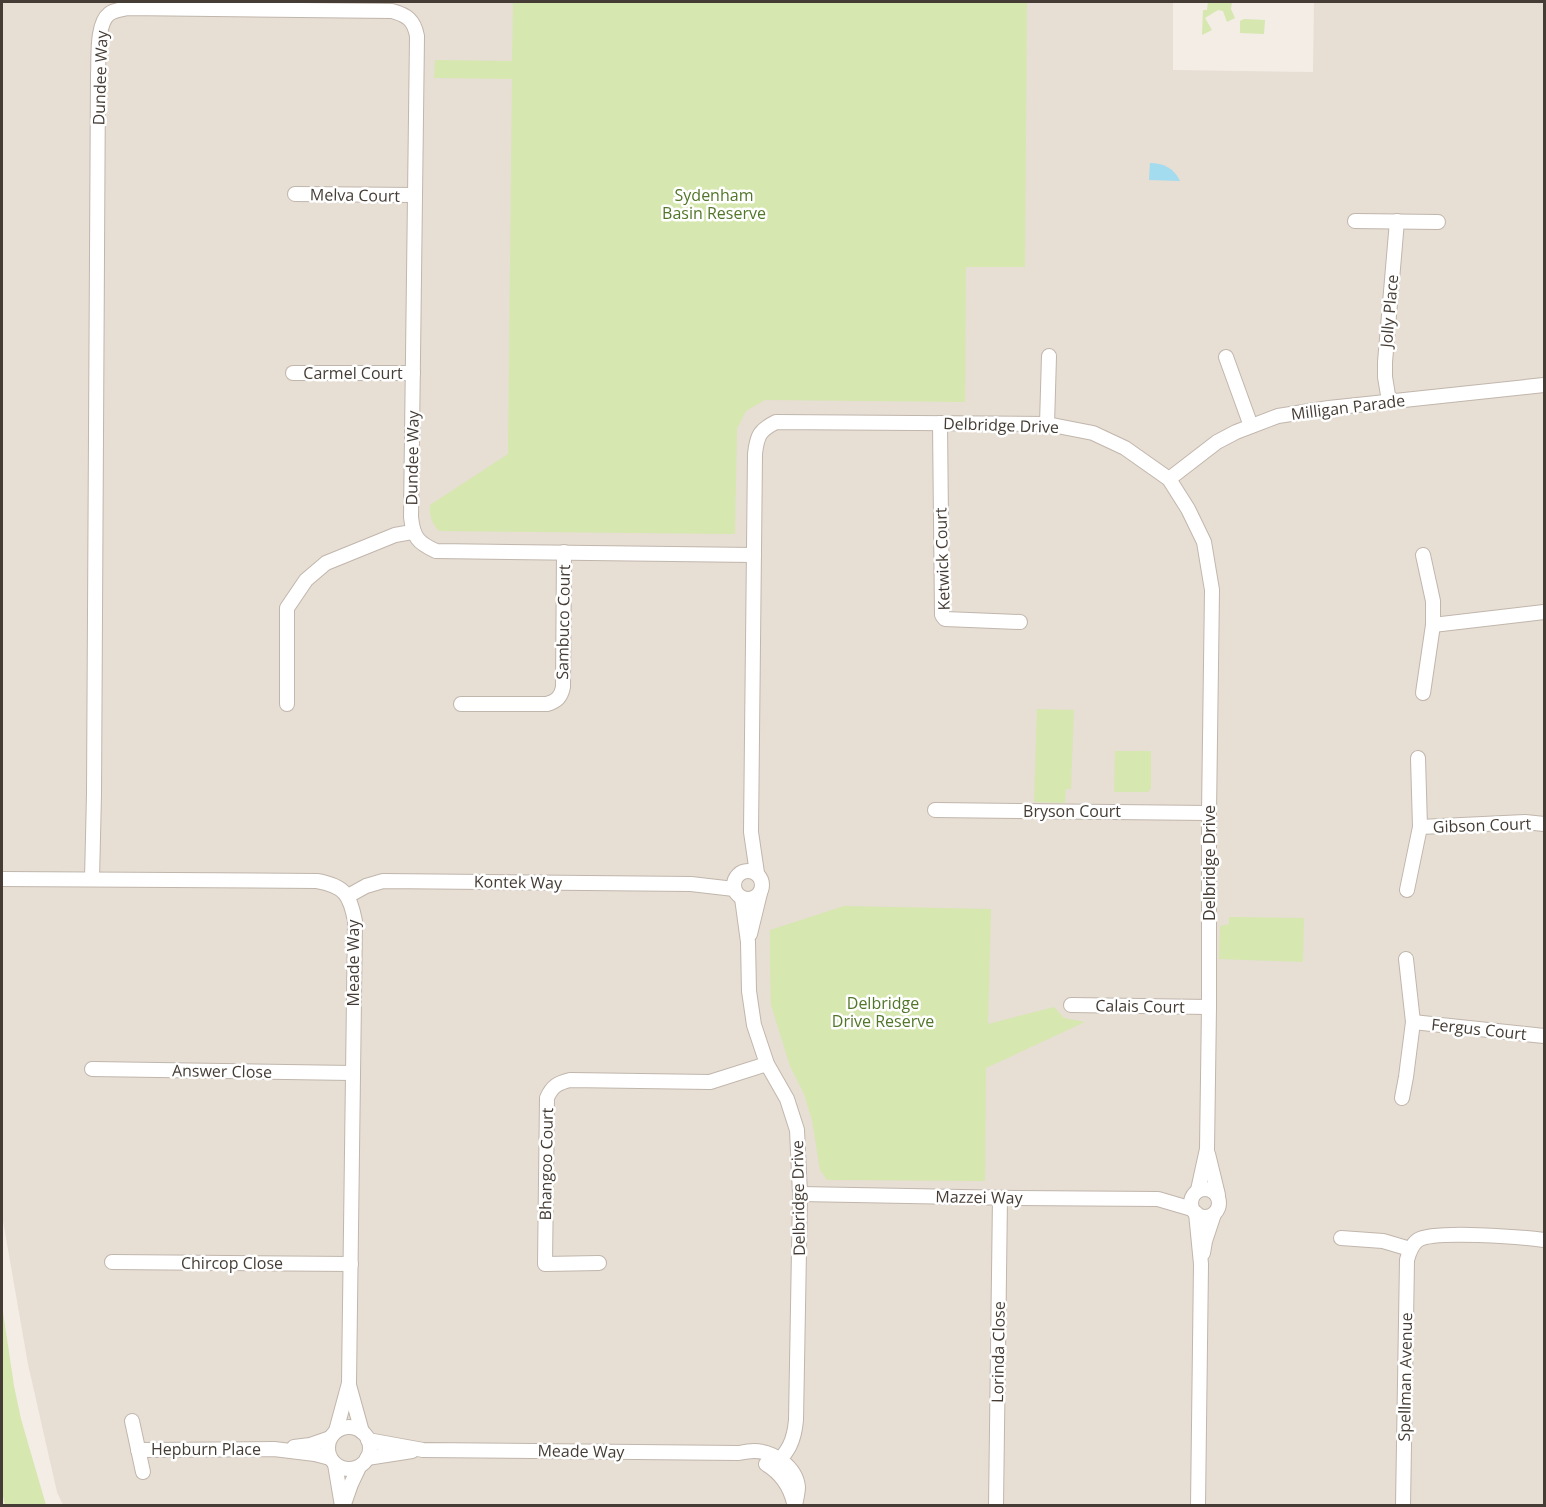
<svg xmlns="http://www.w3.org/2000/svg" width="1546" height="1507" viewBox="0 0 1546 1507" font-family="'Open Sans',sans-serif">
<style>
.residential{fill:#e7ded4}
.green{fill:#d6e7af}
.water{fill:#a3dbef}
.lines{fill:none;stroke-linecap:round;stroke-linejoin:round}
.street-casing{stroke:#c1b6ac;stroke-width:16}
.street{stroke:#fff;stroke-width:14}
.labels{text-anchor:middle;stroke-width:5;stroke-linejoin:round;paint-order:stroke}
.street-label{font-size:16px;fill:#453d35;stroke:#fff}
.park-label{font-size:16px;fill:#527629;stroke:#fff}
</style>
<rect width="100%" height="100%" fill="#f3ede6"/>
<polygon class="residential" points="2,2 1173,2 1173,70 1313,72 1314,2 1544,2 1544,1505 63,1505 57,1492 28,1364 2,1215"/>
<g class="green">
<path d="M 513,2 L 1027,2 L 1025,267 L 966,267 L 965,402 L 765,400 L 746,411 L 737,429 L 735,534 L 439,531 C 432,523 429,516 430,505 L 508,454 L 512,79 L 434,78 L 435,60 L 512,61 Z"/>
<polygon points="1208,2 1232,2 1231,9 1235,18 1227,22 1223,11 1218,10 1205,18 1212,30 1202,35 1203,10 1207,10"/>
<polygon points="1244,19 1265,20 1264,34 1240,33 1240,21"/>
<polygon points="1037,709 1074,710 1071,789 1066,789 1065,803 1034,802"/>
<polygon points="1115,751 1151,751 1151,788 1148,792 1114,792"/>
<polygon points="844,906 991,909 988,1024 1054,1007 1064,1018 1085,1022 986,1068 985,1181 827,1180 820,1170 812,1120 804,1094 790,1066 771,1005 770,970 770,930"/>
<polygon points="1229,917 1304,918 1303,962 1219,959 1220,926 1229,924"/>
<polygon points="2,1305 14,1386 21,1419 46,1505 5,1505 2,1492"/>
</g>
<path class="water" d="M 1150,163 C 1163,163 1174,168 1180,181 L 1149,180 Z"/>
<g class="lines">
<g class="street-casing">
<g id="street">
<polyline points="295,194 415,195"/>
<polyline points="1355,221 1438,222"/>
<polyline points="1226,357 1251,426"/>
<polyline points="293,373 413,373"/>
<polyline points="1389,401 1385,377 1385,362 1397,221"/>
<polyline points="940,423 942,615 945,619 1020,622"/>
<polyline points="1047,424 1049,356"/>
<polyline points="1169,479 1217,442 1236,432 1278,416 1329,408 1544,385"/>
<polyline points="1433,625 1544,612"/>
<polyline points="1423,693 1433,625 1433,601 1423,555"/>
<polyline points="287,704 287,608 306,580 326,563 395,535 412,532"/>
<path d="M 461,704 L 547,704 C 557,701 561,697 563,687 L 564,552"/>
<polyline points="935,810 1209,813"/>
<polyline points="1420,827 1525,822 1544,824"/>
<circle cx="748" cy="885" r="14"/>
<path d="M 757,873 L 751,832 L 755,454 C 757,435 760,430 776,422 L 1047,424 L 1093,433 L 1125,448 L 1169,479 L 1188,509 L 1204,542 L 1212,590 L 1209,813 L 1209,1007 L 1207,1149 L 1198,1190"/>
<path d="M 2,879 L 317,881 C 345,886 350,895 355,921 L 349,1383 L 336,1431"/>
<path d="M 92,879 L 94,794 L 98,74 C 99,59 96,24 109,14 C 114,10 120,10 127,8 L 392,11 C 407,15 414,20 417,36 L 411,517 C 413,537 418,543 436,551 L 754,555"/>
<polyline points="1407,890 1420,827 1418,758"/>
<polyline points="348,896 366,886 383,881 691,884 734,889"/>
<path d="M 742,898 L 748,942 L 749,991 L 754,1025 L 767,1064 L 787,1099 L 797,1130 L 800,1194 L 796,1420 C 794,1443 788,1451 773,1468"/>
<polyline points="750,934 760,893"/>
<polyline points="1071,1005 1209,1007"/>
<polyline points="1413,1022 1544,1036"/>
<polyline points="92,1069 352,1073"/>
<polyline points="1402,1098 1406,1077 1413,1022 1406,959"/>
<polyline points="1208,1154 1218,1195"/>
<circle cx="1205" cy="1203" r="14"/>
<polyline points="800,1194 1016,1198 1158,1199 1192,1209"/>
<polyline points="1196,1213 1201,1264 1198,1506"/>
<polyline points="1341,1238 1383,1241 1410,1249"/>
<polyline points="1203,1253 1205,1241 1214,1214"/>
<polyline points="112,1262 351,1264"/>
<path d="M 599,1263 L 545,1264 L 547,1098 C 552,1086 558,1083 570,1080 L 710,1082 L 767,1064"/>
<polyline points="349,1385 362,1432"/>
<polyline points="132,1421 143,1472"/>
<circle cx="349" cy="1448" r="21"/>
<path d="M 368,1440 L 423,1450 L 739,1453 C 744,1452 749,1451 754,1451 C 773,1451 796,1467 798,1487 C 798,1493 796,1499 795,1506"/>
<polyline points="294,1447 310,1445 330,1438"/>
<polyline points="138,1450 274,1449 315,1454 330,1458"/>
<polyline points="367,1458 412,1451"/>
<polyline points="335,1464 342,1506"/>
<path d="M 766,1464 C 781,1473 790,1486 794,1503"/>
<polyline points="344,1504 351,1484 359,1467"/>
<polyline points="996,1506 1000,1198"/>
<path d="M 1403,1506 L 1407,1260 C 1409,1253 1411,1245 1418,1240 C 1434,1230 1522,1237 1544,1240"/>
</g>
</g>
<use href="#street" class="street"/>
</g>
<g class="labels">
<g class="street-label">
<text transform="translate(100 78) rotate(-88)" y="6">Dundee Way</text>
<text transform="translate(355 195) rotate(1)" y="6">Melva Court</text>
<text transform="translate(1389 311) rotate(-85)" y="6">Jolly Place</text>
<text x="353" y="379">Carmel Court</text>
<text transform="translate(1348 407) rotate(-7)" y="6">Milligan Parade</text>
<text transform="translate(1001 425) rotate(2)" y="6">Delbridge Drive</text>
<text transform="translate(412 458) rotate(-89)" y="6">Dundee Way</text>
<text transform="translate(942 559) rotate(-92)" y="6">Ketwick Court</text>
<text transform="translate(563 622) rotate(-89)" y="6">Sambuco Court</text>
<text x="1072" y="817">Bryson Court</text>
<text transform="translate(1482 825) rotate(-2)" y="6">Gibson Court</text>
<text transform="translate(1209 863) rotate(-90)" y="6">Delbridge Drive</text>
<text transform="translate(518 882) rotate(1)" y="6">Kontek Way</text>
<text transform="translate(353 963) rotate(-90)" y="6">Meade Way</text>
<text transform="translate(1140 1006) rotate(1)" y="6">Calais Court</text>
<text transform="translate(1479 1029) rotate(6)" y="6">Fergus Court</text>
<text transform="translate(222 1071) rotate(1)" y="6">Answer Close</text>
<text transform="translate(546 1164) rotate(-89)" y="6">Bhangoo Court</text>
<text transform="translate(979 1197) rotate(1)" y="6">Mazzei Way</text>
<text transform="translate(798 1198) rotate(-91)" y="6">Delbridge Drive</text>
<text x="232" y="1269">Chircop Close</text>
<text transform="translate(998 1352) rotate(-89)" y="6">Lorinda Close</text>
<text transform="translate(1405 1377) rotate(-89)" y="6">Spellman Avenue</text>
<text x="206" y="1455">Hepburn Place</text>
<text transform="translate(581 1451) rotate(1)" y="6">Meade Way</text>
</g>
<g class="park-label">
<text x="714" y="201">Sydenham<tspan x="714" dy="18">Basin Reserve</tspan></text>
<text x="883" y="1009">Delbridge<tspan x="883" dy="18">Drive Reserve</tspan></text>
</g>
</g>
<rect width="1546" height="1507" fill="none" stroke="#453d35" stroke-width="6"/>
</svg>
